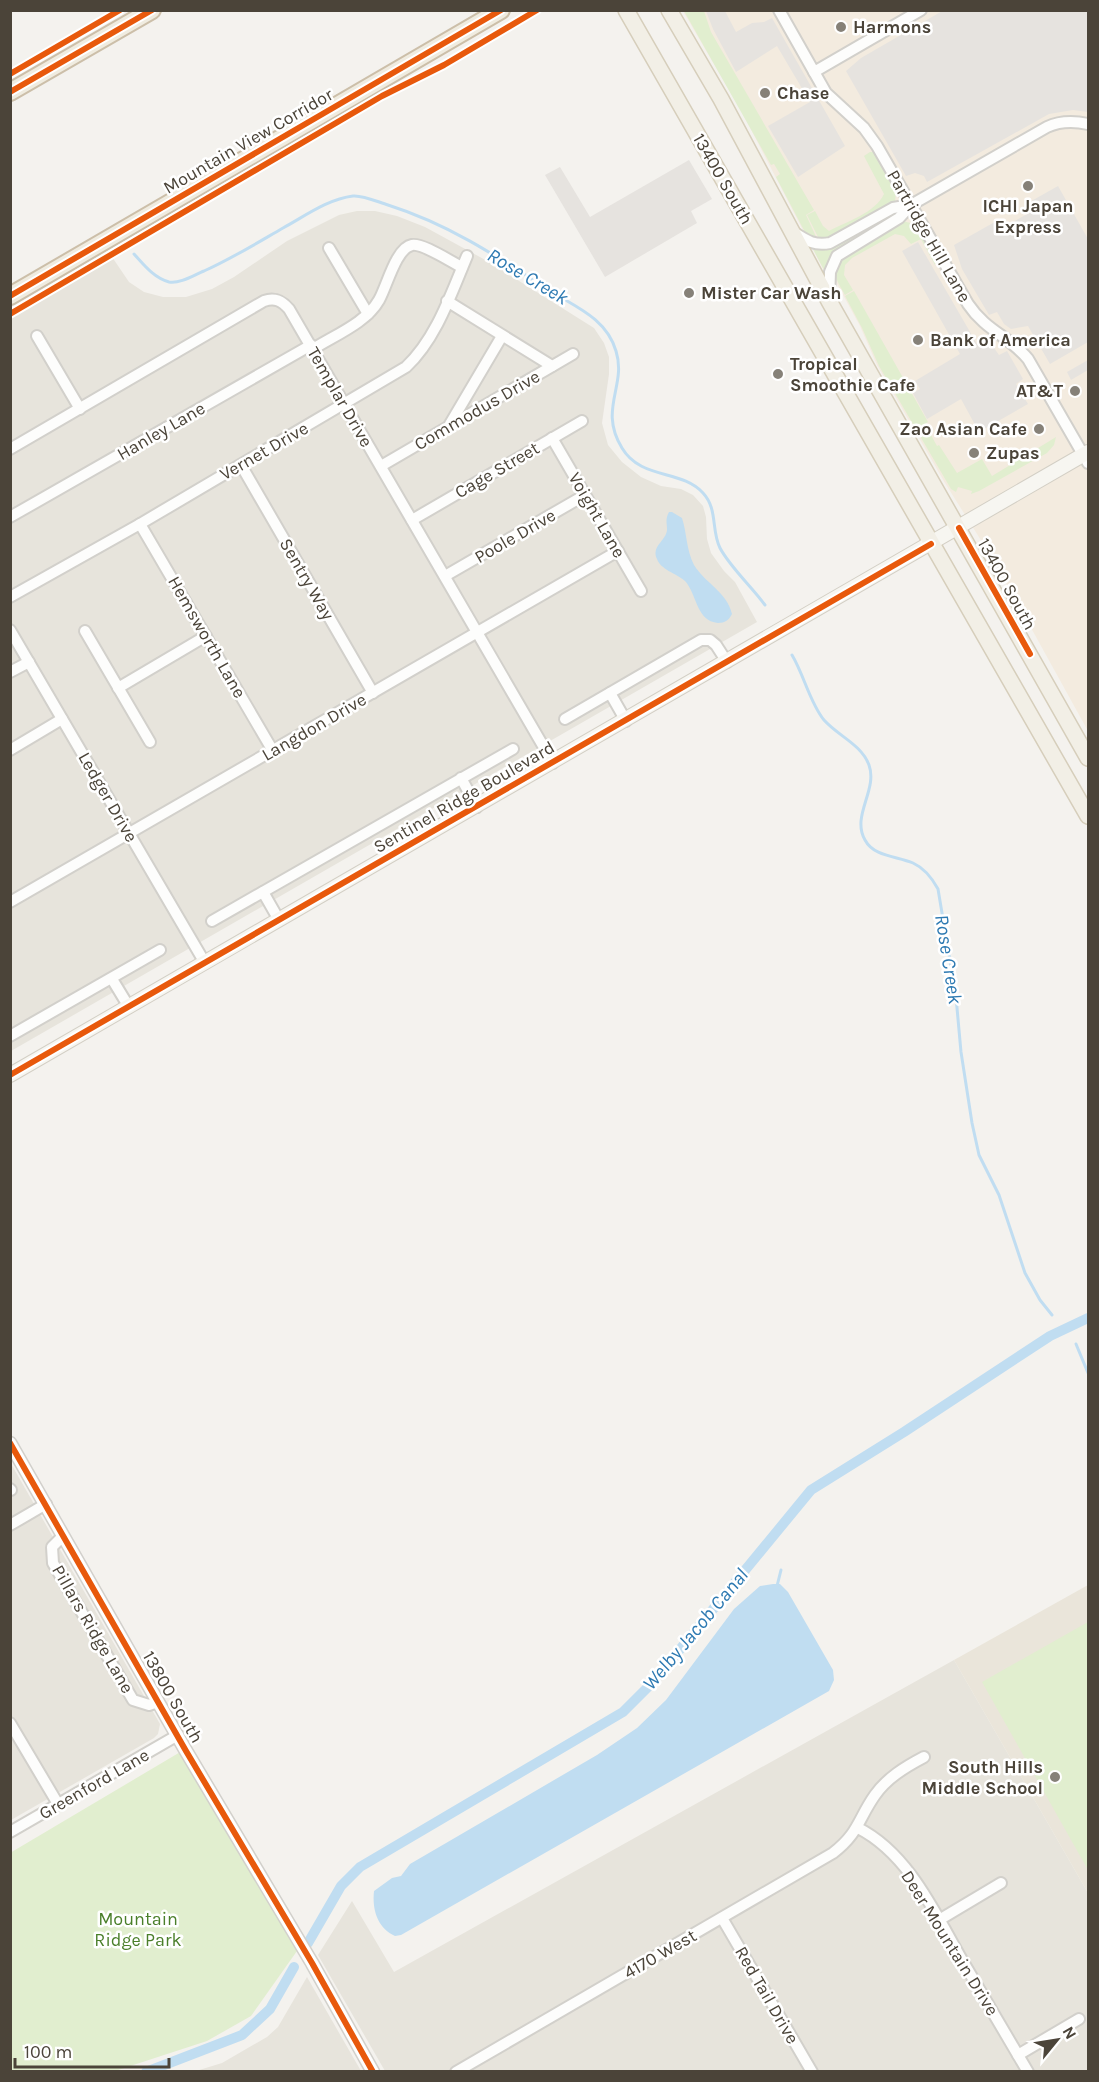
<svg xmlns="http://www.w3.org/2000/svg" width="1099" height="2082" viewBox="0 0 1099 2082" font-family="Karla,sans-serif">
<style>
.residential{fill:#e7e4dc}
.commercial{fill:#f3ebdf}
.education{fill:#eae5da}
.green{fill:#e1eecf}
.parking{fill:#e6e3df}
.water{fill:#c0ddf1}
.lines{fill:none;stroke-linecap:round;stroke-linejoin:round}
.stream{stroke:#c0ddf1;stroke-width:3}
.canal{stroke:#c0ddf1;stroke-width:10}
.minor-casing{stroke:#d2d0cb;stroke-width:14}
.tertiary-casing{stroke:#d2d0cb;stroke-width:15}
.secondary-casing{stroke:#d3cfc5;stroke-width:16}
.primary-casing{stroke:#d6cebb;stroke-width:18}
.trunk-casing{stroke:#ccbfa9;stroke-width:20}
.minor{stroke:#fdfdfc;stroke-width:10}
.tertiary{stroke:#fdfdfc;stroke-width:12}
.secondary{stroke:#f7f6f1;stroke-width:14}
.primary{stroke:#f2efe6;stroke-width:15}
.trunk{stroke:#f0ece0;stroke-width:16}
.cycleway-casing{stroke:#fff;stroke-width:10}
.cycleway{stroke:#e8590c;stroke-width:6}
.poi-dot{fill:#868178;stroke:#fff;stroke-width:2}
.labels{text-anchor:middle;stroke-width:5;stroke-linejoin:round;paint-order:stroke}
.poi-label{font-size:18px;font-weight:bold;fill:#4b4439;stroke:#fff;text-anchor:start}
.street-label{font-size:18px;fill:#4b4439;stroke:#fff}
.park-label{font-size:18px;fill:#4a7f2a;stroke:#fff}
.water-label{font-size:20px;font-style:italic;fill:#2e7ab2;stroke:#fff}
</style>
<rect width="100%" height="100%" fill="#f4f2ee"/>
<g class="residential">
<polygon points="357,211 375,211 397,216 425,227 489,262 594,328 604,343 609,357 609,374 602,423 608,445 622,462 641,477 661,486 681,489 693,495 703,506 706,517 707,539 711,553 724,571 735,582 757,622 11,1051 11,308 108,251 129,282 144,292 163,297 186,297 212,289 234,277 287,241 339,215"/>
<polygon points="10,1462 160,1724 158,1734 154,1738 11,1820"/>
<polygon points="954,1660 1088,1893 1088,2071 385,2071 318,1955 352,1901 394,1972"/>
<polygon points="307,1977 361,2071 196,2071 222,2063 267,2037 278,2027"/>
</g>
<polygon class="commercial" points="683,11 1088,11 1088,731 994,561 945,483 877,365 860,326 836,282 823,269 743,114"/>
<polygon class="education" points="1088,1585 1088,1893 954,1660"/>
<g class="green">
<polygon points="684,11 704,11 711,32 814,210 806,215 818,241 807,236 776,177 780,174 774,164 771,165"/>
<path d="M 870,152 L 874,152 L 896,192 L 895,202 L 825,239 L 819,239 L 807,215 L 815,211 L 823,226 L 829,231 C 846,222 875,213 884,194 L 865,158 L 864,156 Z"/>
<polygon points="894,211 897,217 824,270 813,249 814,247"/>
<path d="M 903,221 L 914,224 L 936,261 L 935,265 L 921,239 L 911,244 L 904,236 L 895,234 L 852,258 L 845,265 L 844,275 L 853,290 L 845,295 C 836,279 830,272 842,255 Z"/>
<polygon points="854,291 928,422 925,424 937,446 939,445 957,473 982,459 992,476 1056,437 1054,445 1047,453 979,491 971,494 972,491 958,487 956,492 951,489 879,366 862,328 845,296"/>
<polygon points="1088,1622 1088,1870 982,1682"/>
<polygon points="182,1751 297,1951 251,2016 207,2041 115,2071 11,2071 10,1853"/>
</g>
<g class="parking">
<polygon points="944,10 1088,11 1088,112 1073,110 1049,114 927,182 924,176 915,173 906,176 846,71 861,58"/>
<polygon points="706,11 725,11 736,32 752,23 764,22 772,18 845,146 798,177 768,126 810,102 777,46 736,72 713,29"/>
<polygon points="689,160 712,199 691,211 697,223 605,277 545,175 560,167 590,217"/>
<polygon points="1058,186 1088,239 1088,342 1050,364 1028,326 1011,329 1004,324 997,312 989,315 962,269 954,245 1000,219 1006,226 1029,213 1026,204"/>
<polygon points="918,242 977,344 988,343 992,345 999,355 1007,351 1023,379 1016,384 1028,404 979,432 961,399 927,419 913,393 920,389 915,381 960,354 902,251"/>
<polygon points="1088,360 1088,370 1071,380 1067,372"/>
</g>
<g class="water">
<path d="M 669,512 L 672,512 L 682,518 C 687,533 686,549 694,565 C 705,583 727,592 732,614 C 729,620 725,623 718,623 C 696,621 697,594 685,581 C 676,573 661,570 657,559 C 651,546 666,541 667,530 C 667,523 665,519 669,512 Z"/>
<path d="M 773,1584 L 780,1584 L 788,1592 L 833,1670 L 834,1680 L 829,1691 L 401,1935 L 395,1936 C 377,1928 372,1909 374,1891 L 392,1878 L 401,1876 L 410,1864 L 597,1755 L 637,1728 L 666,1700 L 734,1609 L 760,1586 Z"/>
</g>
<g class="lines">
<g class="stream">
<path d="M 134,254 C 144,265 154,278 169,282 C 180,284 194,275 204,271 C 231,259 257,243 283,228 C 305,216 328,199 353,196 C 363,195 378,202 388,205 C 448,224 495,255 547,289 C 573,306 606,317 616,351 C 627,386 598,409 622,448 C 641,480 681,469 703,493 C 718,509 711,530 720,548 C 730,567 752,587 765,605"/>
<path d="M 792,655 C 804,675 810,703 824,720 C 838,736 861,744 869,765 C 878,790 851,816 865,840 C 874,857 897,856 913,863 C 924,868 932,878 938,889 L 956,997 L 961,1052 L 972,1123 L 979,1155 L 999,1195 L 1025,1273 L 1040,1300 L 1052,1315"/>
<polyline points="1076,1344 1088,1373"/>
<polyline points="777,1586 781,1570"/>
</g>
<g class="canal">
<polyline points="308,1943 341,1886 360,1867 623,1712 654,1681 811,1490 904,1432 1050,1336 1088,1318"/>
<polyline points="146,2072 242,2035 270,2009 294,1967"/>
</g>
<g class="minor-casing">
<g id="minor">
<path d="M 779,10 L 826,93 L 864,128 L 877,146 L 968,304 C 986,331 1009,336 1028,359 L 1088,463"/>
<polyline points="814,72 921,10"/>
<path d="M 795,233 C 807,241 815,246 830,243 L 893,208 L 911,205"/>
<polyline points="329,248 368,314"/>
<polyline points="447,301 552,366"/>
<path d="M 829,301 L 830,272 L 837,256 L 899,218 L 911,205 L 1047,127 C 1060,121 1074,121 1088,124"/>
<polyline points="37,336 80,409"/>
<path d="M 313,349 C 335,335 366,323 379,300 C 387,286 396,248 412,245 C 423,243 451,262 462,267"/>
<polyline points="450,424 502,336"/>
<polyline points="552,438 641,591"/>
<path d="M 10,449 L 264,301 C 275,297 282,301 289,309 L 553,763"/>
<polyline points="241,465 373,693"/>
<polyline points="381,466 573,354"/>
<polyline points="10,517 311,345"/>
<polyline points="412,520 582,421"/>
<polyline points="140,524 273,751"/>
<polyline points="445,576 585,495"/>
<path d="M 10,597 L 140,524 L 406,367 C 436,339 451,294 467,256"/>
<polyline points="10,630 205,963"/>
<polyline points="85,631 150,742"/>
<polyline points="10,672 29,662"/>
<polyline points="118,688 206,636"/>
<polyline points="610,693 626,721"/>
<polyline points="565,719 701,640 710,640 716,645 727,662"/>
<polyline points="10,750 62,719"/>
<polyline points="461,778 477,807"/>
<polyline points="263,892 279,920"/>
<polyline points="10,902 618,551"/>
<polyline points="212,921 513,749"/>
<polyline points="112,979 129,1007"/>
<polyline points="10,1036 160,950"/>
<polyline points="10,1489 11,1490"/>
<polyline points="10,1525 46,1504"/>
<polyline points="63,1536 52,1547 53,1563 133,1700 149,1705 158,1702"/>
<polyline points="10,1723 58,1804"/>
<path d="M 858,1828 C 908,1853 935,1913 962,1960 C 984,1997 1006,2034 1028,2072"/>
<polyline points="10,1832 178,1735"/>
<polyline points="722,1918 812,2072"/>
<polyline points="939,1920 1001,1883"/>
<polyline points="1018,2055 1079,2019"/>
<path d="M 456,2072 L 833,1853 C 859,1833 858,1819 875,1795 C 887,1778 905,1767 924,1757"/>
</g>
</g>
<g class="tertiary-casing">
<polyline id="tertiary" points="10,1443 186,1751 312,1963 373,2072"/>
</g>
<g class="secondary-casing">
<polyline id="secondary" points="10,1075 1088,452"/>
</g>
<g class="primary-casing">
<g id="primary">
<polyline points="626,10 1088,816"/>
<polyline points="669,10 721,99 829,301 1088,758"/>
</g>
</g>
<g class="trunk-casing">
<g id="trunk">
<polyline points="10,92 152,10"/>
<polyline points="10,296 501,10"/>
</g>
</g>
<use href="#minor" class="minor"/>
<use href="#tertiary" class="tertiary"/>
<use href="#secondary" class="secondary"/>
<use href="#primary" class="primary"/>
<use href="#trunk" class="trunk"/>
<g class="cycleway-casing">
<g id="cycleway">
<polyline points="10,74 120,10"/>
<polyline points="10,92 152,10"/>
<polyline points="10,296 501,10"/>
<polyline points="10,314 382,96 444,65 537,10"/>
<polyline points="959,528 1030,654"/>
<polyline points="10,1075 931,544"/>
<polyline points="10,1443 186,1751 312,1963 373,2072"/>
</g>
</g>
<use href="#cycleway" class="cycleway"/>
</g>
<g class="poi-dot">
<circle cx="841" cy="27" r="6"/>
<circle cx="765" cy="93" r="6"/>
<circle cx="1028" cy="186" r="6"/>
<circle cx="689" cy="293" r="6"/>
<circle cx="918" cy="340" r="6"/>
<circle cx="778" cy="374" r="6"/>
<circle cx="1075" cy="391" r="6"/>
<circle cx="1039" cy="429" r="6"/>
<circle cx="974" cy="453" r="6"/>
<circle cx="1055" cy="1777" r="6"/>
</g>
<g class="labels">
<g class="poi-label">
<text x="853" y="33">Harmons</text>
<text x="777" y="99">Chase</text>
<text x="1028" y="212" text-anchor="middle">ICHI Japan<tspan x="1028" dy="21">Express</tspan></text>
<text x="701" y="299">Mister Car Wash</text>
<text x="930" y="346">Bank of America</text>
<text x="790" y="370">Tropical<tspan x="790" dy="21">Smoothie Cafe</tspan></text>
<text x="1063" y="397" text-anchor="end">AT&amp;T</text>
<text x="1027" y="435" text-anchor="end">Zao Asian Cafe</text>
<text x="986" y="459">Zupas</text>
<text x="1043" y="1773" text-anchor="end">South Hills<tspan x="1043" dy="21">Middle School</tspan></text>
</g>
<g class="street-label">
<text transform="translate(248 141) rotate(-30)" y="6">Mountain View Corridor</text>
<text transform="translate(723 179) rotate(60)" y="6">13400 South</text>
<text transform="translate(929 236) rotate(60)" y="6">Partridge Hill Lane</text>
<text transform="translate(340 397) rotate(60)" y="6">Templar Drive</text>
<text transform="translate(477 410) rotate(-30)" y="6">Commodus Drive</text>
<text transform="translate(161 431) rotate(-30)" y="6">Hanley Lane</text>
<text transform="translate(264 451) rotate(-30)" y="6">Vernet Drive</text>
<text transform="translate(497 470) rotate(-30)" y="6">Cage Street</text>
<text transform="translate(597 515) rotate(60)" y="6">Voight Lane</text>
<text transform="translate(515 536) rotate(-30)" y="6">Poole Drive</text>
<text transform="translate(307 579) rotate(60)" y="6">Sentry Way</text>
<text transform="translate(1007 584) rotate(61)" y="6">13400 South</text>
<text transform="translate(207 637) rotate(60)" y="6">Hemsworth Lane</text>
<text transform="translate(314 727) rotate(-30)" y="6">Langdon Drive</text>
<text transform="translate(108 797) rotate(60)" y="6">Ledger Drive</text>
<text transform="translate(464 797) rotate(-30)" y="6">Sentinel Ridge Boulevard</text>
<text transform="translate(93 1629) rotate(60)" y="6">Pillars Ridge Lane</text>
<text transform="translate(173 1697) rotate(60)" y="6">13800 South</text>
<text transform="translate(94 1784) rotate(-30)" y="6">Greenford Lane</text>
<text transform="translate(950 1943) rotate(58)" y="6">Deer Mountain Drive</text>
<text transform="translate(660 1954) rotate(-30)" y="6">4170 West</text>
<text transform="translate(767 1995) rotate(60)" y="6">Red Tail Drive</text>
</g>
<g class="park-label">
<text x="138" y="1925">Mountain<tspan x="138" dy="21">Ridge Park</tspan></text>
</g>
<g class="water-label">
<text transform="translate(528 276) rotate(31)" y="7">Rose Creek</text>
<text transform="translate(949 959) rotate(81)" y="7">Rose Creek</text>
<text transform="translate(695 1629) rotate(-50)" y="7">Welby Jacob Canal</text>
</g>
</g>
<rect width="1099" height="2082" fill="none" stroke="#4b4439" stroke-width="24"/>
<g transform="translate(1057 2040) rotate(60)" stroke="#ffffff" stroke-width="4.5" paint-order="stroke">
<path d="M0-4.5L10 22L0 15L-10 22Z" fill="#4b4439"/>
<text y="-9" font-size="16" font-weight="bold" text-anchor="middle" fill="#4b4439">N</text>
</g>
<path d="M15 2058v9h154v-9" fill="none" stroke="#4b4439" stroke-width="3"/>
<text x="24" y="2058" font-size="18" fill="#4b4439" stroke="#ffffff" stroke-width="4.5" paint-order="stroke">100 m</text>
</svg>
